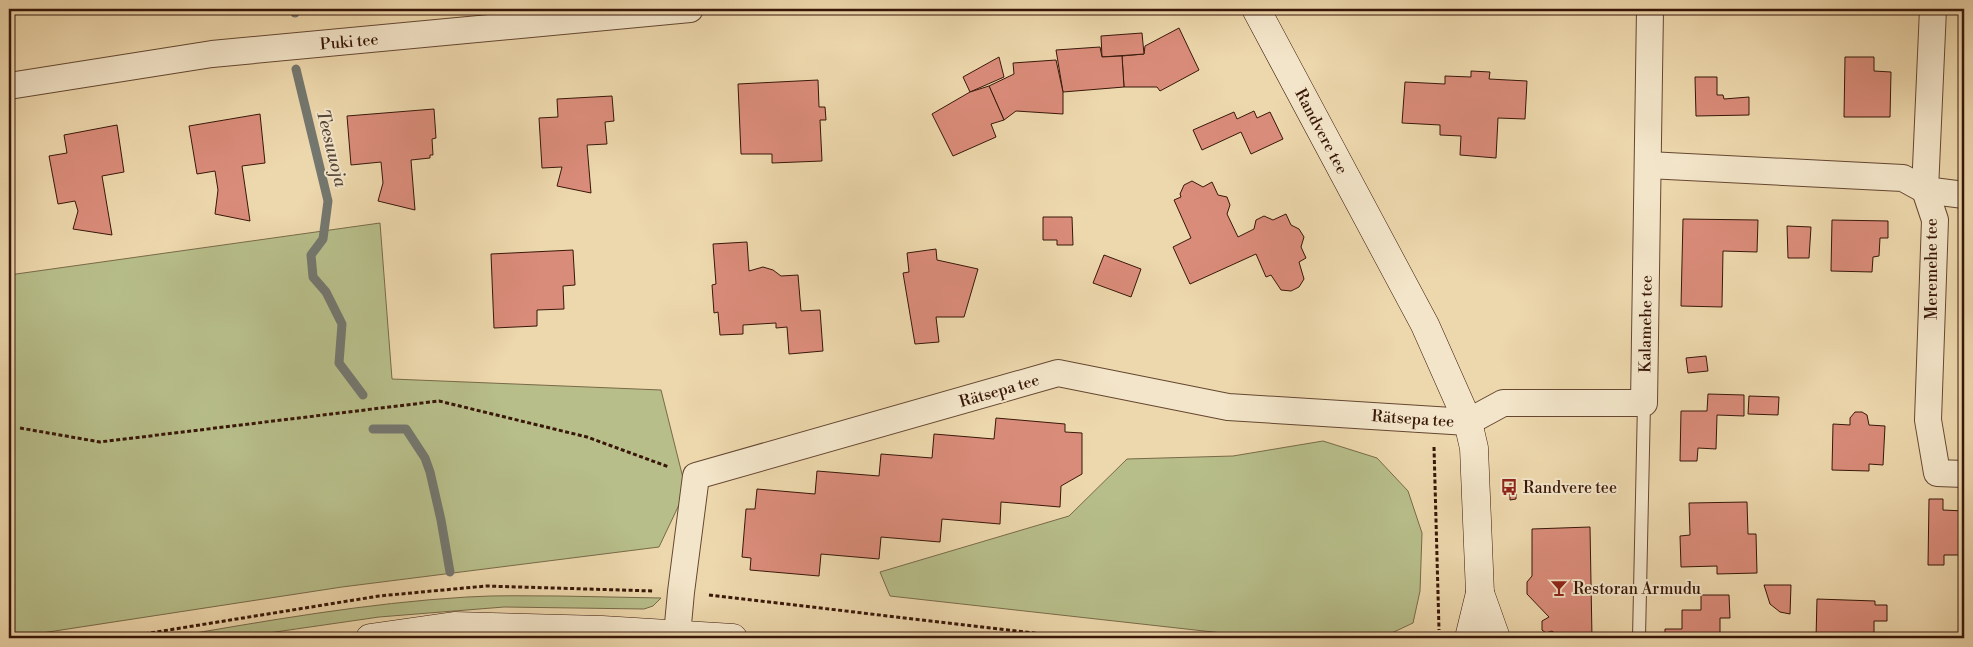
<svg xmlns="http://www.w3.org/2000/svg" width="1973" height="647" viewBox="0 0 1973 647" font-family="'Libre Bodoni',serif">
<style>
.green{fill:#b7be8a;stroke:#786a49}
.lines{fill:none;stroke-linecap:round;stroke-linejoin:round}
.stream{stroke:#74776f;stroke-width:9}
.building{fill:#da8c7a;stroke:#381708}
.lane-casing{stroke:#654731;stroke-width:14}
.street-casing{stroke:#654731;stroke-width:28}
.secondary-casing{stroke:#381708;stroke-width:29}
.path{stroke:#381708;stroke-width:3;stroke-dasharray:4 2.5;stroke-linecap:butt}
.lane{stroke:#f3e5c9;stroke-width:12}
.street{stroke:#f3e5c9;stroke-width:26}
.secondary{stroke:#f3e5c9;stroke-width:28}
.labels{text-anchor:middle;stroke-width:4;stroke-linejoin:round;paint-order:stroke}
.street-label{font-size:16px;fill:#381708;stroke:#f3e5c9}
.poi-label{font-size:16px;fill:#381708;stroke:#f3e5c9;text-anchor:start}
.water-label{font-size:18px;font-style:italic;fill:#56473b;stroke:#f3e5c9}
</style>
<rect width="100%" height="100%" fill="#edd7ac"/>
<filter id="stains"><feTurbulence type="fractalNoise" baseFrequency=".004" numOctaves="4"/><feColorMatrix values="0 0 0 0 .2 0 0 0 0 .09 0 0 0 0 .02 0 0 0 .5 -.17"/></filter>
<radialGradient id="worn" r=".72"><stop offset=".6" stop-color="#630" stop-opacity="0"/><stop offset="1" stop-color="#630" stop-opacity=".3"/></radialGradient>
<g class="green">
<polygon points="380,223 392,379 661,390 686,490 659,547 342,587 9,638 9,275"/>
<polygon points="1323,441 1377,458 1408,491 1422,533 1420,591 1413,623 1381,638 1267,638 890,596 880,572 1069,516 1127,459 1233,456"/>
<path d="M 559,596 L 661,598 L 653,606 L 644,609 L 504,607 L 379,617 L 234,638 L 166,638 C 266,621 366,603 467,597 C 498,595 528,596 559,596 Z"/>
</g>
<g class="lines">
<g class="stream">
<polyline points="295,9 295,13"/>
<polyline points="296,69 328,201 323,239 311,255 313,277 326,292 342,324 339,363 363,395"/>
<polyline points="373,429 406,429 425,458 430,472 441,520 450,572"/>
</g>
</g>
<g class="building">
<polygon points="1860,9 1885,9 1885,11 1865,12"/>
<polygon points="1179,28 1199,70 1160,91 1157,87 1124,87 1122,56 1144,54 1145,46"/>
<polygon points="1142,33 1144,54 1102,57 1101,36"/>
<polygon points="1100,47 1102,57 1122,56 1124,87 1063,92 1056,50"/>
<polygon points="999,57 1004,77 970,92 963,77"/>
<polygon points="1845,57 1874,57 1874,71 1891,72 1890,117 1844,117"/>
<polygon points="1056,60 1063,92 1063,114 1016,111 1004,120 989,86 1014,74 1013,63"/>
<polygon points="1471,71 1490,72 1489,79 1527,81 1525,119 1498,118 1496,158 1460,155 1461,136 1440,135 1440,125 1402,123 1405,82 1445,84 1445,76 1471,77"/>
<polygon points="1695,77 1717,77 1717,95 1723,95 1724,99 1749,97 1749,115 1696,116"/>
<polygon points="818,80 819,107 825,107 826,120 820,120 822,161 772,163 772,154 741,154 738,84"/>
<polygon points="989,86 1004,120 991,124 996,137 953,156 932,114 970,92"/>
<polygon points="612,96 614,121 605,122 607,144 587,145 591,193 557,186 562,167 542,168 539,118 558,117 557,99"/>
<polygon points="434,109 436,138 432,139 433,155 430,155 430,158 411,160 415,210 378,201 383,183 381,162 351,165 347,116"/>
<polygon points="1254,111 1257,118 1270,112 1283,139 1251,154 1241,132 1202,150 1193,130 1234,112 1237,119"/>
<polygon points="260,114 265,163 242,166 250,221 215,214 218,190 215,171 197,174 189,126"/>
<polygon points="117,125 124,172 102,176 112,235 73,229 78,211 75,201 58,204 49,156 67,153 64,135"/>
<polygon points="1192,181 1203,187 1212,182 1218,195 1227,197 1230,205 1227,214 1238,237 1254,229 1256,220 1264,216 1273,220 1286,214 1291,225 1299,229 1304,237 1301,247 1306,258 1299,262 1304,279 1299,287 1291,291 1281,290 1271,275 1266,277 1256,254 1190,284 1173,247 1191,238 1174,200 1181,197 1180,194 1184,185"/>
<polygon points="1043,217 1072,217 1073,245 1057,245 1057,240 1043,240"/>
<polygon points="1683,219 1758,220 1757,252 1723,251 1722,307 1681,306"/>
<polygon points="1832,220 1888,221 1888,238 1880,238 1879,256 1873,257 1872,272 1831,271"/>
<polygon points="1787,226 1811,227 1809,258 1788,258"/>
<polygon points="747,242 749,271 763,267 773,270 781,276 798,275 801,311 820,310 823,351 789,354 787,327 776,328 776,323 743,325 743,334 720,335 718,312 714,313 712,285 716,284 713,244"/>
<polygon points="936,249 937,260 978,269 964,317 936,317 939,342 915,344 903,273 909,272 907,253"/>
<polygon points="573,250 575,285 563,286 564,309 537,310 537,326 494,328 491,254"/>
<polygon points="1104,255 1141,269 1131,297 1093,283"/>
<polygon points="1706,356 1708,371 1688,373 1686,358"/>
<polygon points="1708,394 1744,395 1744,416 1717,415 1716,449 1698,448 1697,461 1680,461 1681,411 1707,411"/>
<polygon points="1749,396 1779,397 1778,415 1748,414"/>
<polygon points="1961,398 1964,398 1964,436 1960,436"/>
<polygon points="1855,412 1862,412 1867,415 1869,425 1885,426 1883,465 1869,464 1869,471 1832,470 1833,424 1850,425 1850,418"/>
<polygon points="996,418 1065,424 1065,432 1082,433 1082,474 1061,486 1060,507 1001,502 1000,524 942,519 940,542 881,537 879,559 821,554 819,576 750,570 751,558 742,557 746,509 755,509 757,489 815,494 817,471 879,476 881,454 932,458 934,434 994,439"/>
<polygon points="1510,483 1516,483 1516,499 1510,500"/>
<polygon points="1929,499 1943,499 1943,510 1964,511 1964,571 1960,571 1960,555 1944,555 1944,565 1928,565"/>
<polygon points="1747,502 1748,534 1756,534 1757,573 1717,574 1717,566 1681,567 1680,536 1690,535 1689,503"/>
<polygon points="1590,527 1592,638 1560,638 1552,631 1546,633 1542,630 1542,621 1549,617 1527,594 1527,582 1532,576 1532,529"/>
<polygon points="1764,585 1791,585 1790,614 1780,612 1770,604"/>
<polygon points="1701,595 1729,595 1730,618 1720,618 1720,638 1665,638 1665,629 1682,629 1682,610 1701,610"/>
<polygon points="1817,599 1875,601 1875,605 1887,605 1887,621 1874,621 1874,638 1816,638"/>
</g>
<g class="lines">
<g class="lane-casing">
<polyline id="lane" points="1639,638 1644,403"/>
</g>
<g class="street-casing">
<g id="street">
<polyline points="1933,9 1925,190 1935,220 1928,420 1937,473 1964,474"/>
<polyline points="9,86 212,54 690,9"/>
<polyline points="1648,165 1903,178 1925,190 1964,195"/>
<polyline points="677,635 681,592 696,476 1058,373 1228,407 1468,422 1503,403 1644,403 1650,9"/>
</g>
</g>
<g class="secondary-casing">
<g id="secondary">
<polyline points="1256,9 1425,325 1468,422 1474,448 1480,593 1469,638"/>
<polyline points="1480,593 1496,638"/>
<polyline points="370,638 454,626 602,630 733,638"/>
</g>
</g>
<g class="path">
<polyline points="20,428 100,442 439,401 587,437 669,467"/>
<polyline points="1434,447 1439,630"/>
<polyline points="709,595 1076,638"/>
<polyline points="119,638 379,596 486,586 654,591"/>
</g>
<use href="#lane" class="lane"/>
<use href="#street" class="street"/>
<use href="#secondary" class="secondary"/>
</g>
<defs>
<g id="bus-bare" transform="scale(1.35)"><path d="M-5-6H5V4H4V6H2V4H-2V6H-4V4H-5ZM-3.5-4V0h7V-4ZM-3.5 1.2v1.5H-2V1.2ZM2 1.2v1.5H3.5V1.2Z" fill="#8f2418" stroke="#f3e5c9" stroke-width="2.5" paint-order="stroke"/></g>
<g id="bar-bare" transform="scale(1.35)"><path d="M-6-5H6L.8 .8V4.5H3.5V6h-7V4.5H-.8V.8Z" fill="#8f2418" stroke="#f3e5c9" stroke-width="2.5" paint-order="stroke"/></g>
</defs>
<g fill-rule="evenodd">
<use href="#bus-bare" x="1509" y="487"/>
<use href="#bar-bare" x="1559" y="588"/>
</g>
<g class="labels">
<g class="street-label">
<text transform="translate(349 41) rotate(-5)" y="6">Puki tee</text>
<text transform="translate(1322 131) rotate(62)" y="6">Randvere tee</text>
<text transform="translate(1931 269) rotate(-90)" y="6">Meremehe tee</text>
<text transform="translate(1645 324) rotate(-89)" y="6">Kalamehe tee</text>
<text transform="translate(999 390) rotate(-16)" y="6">Rätsepa tee</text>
<text transform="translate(1413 418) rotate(4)" y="6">Rätsepa tee</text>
</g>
<g class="poi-label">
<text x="1523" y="493">Randvere tee</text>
<text x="1573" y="594">Restoran Armudu</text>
</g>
<g class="water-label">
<text transform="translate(332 148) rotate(76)" y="6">Teesuuoja</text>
</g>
</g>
<rect width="1973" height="647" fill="none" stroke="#edd7ac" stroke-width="30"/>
<rect x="10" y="10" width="1953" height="627" fill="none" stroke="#381708" stroke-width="2.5"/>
<rect x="15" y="15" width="1943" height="617" fill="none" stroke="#381708"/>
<rect width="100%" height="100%" filter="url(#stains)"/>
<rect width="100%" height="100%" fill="url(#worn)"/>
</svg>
